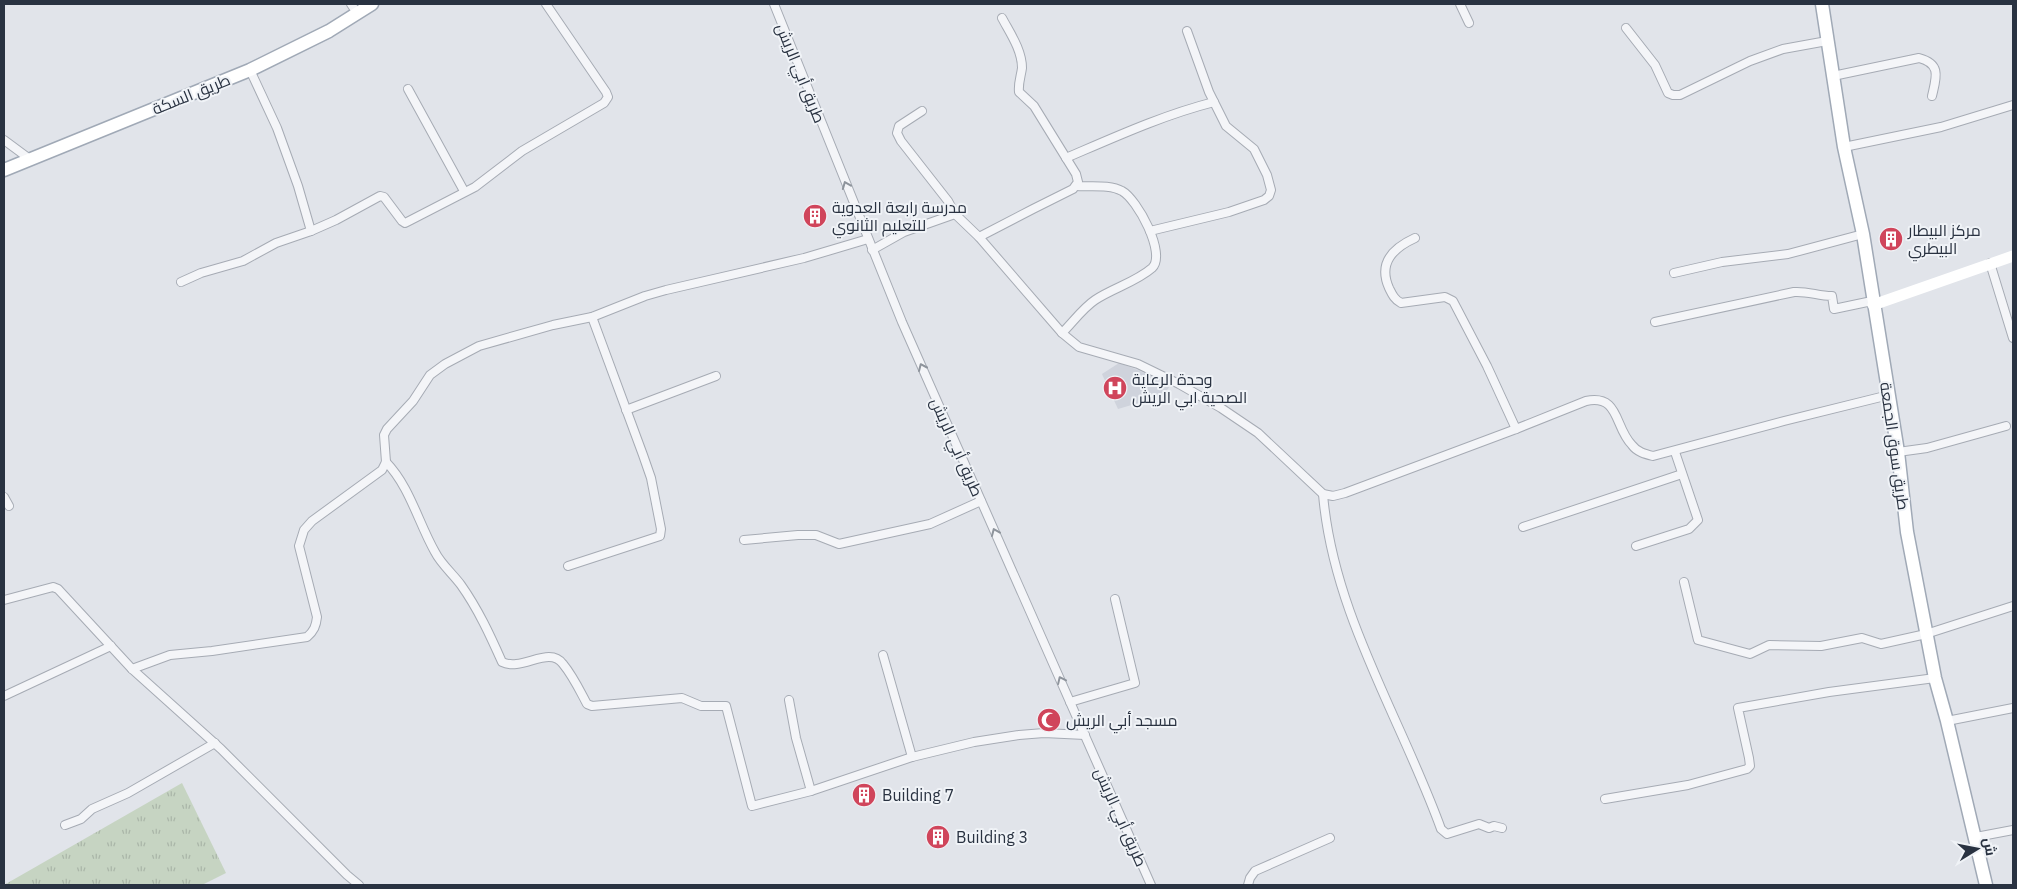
<svg xmlns="http://www.w3.org/2000/svg" width="2017" height="889" viewBox="0 0 2017 889" font-family="'IBM Plex Sans',Cairo,sans-serif">
<style>
.built{fill:#cfd3dc}
.grass{fill:url(#grass-tufts)}
.lines{fill:none;stroke-linecap:round;stroke-linejoin:round}
.minor-casing{stroke:#a6abb4;stroke-width:10}
.primary-casing{stroke:#a0a9b6;stroke-width:15}
.minor{stroke:#f4f5f8;stroke-width:8}
.secondary{stroke:#fff;stroke-width:11}
.primary{stroke:#fff;stroke-width:12}
.oneway{stroke:#8e949c}
.labels{text-anchor:middle;stroke-width:4;stroke-linejoin:round;paint-order:stroke}
.street-label{font-size:16px;fill:#293241;stroke:#f0f3f7}
.poi-label{font-size:16px;fill:#293241;stroke:#f0f3f7;text-anchor:start}
</style>
<defs>
<pattern id="grass-tufts" width="24" height="20" patternUnits="userSpaceOnUse" patternTransform="scale(1.25)"><rect width="24" height="20" fill="#c6d4c2"/><path d="M3 7l-1-3M5 7V3M7 7l1-3M15 17l-1-3M17 17v-4M19 17l1-3" fill="none" stroke="#aab6a8"/></pattern>
</defs>
<rect width="100%" height="100%" fill="#e1e4ea"/>
<polygon class="built" points="1119,363 1138,370 1171,385 1162,396 1118,409 1102,374"/>
<polygon class="grass" points="182,783 226,873 202,885 4,885"/>
<g class="lines">
<g class="minor-casing">
<g id="minor">
<polyline points="351,4 357,13"/>
<polyline points="774,4 902,322 1151,885"/>
<polyline points="1460,4 1469,23"/>
<polyline points="1626,28 1655,65 1668,93 1673,95 1680,95 1750,61 1783,49 1827,41"/>
<path d="M 1833,76 L 1919,58 C 1942,64 1936,78 1932,96"/>
<polyline points="408,89 464,191"/>
<path d="M 922,111 L 899,126 L 897,133 L 901,141 L 948,201 L 955,214 L 979,237 L 1062,333 L 1079,347 L 1138,364 L 1179,384 L 1221,408 L 1258,433 L 1323,494 L 1333,496 L 1345,493 L 1516,429 L 1586,401 C 1620,394 1614,427 1632,445 C 1637,452 1645,454 1653,456 L 1784,421 L 1889,395"/>
<polyline points="4,140 31,160"/>
<polyline points="1844,147 1941,127 2013,105"/>
<path d="M 1066,158 C 1115,137 1163,115 1214,102"/>
<polyline points="311,231 336,220 380,196 384,197 402,221 405,223 409,221 475,187 522,151 604,103 608,97 606,92 546,4"/>
<polyline points="1150,231 1229,212 1264,200 1269,196 1271,190 1267,175 1254,149 1226,126 1209,92 1187,31"/>
<path d="M 979,237 L 1033,209 L 1073,189 L 1078,182 L 1076,174 L 1034,106 L 1019,92 C 1018,83 1021,76 1022,68 C 1022,50 1010,33 1002,18"/>
<path d="M 1415,238 C 1393,248 1378,263 1389,288 C 1392,294 1394,299 1401,303 L 1445,297 L 1453,301 L 1487,366 L 1516,429"/>
<polyline points="872,250 904,232 955,214"/>
<polyline points="1990,263 2013,338"/>
<polyline points="1674,273 1722,262 1788,254 1863,234"/>
<polyline points="181,282 201,273 243,261 276,243 311,231 298,186 277,128 250,70"/>
<path d="M 1655,322 L 1794,292 C 1808,291 1818,296 1832,296 L 1834,309 L 1872,301"/>
<path d="M 1062,333 C 1073,322 1083,308 1095,300 C 1113,288 1136,282 1152,268 C 1167,254 1137,199 1122,191 C 1110,184 1090,187 1076,186"/>
<polyline points="626,410 716,376"/>
<polyline points="1898,452 1927,448 2006,426"/>
<path d="M 386,462 C 410,487 418,522 435,552 C 441,564 453,574 461,585 C 478,609 490,635 502,662 C 522,672 549,645 563,664 C 573,676 580,691 587,704 L 592,706 L 682,698 L 701,706 L 726,706 L 752,806 L 811,791 L 912,757 L 974,742 L 1019,735 L 1044,733 L 1085,735"/>
<path d="M 1323,494 C 1333,614 1401,718 1441,829 L 1447,834 L 1479,824 L 1489,828 L 1494,826 L 1502,828"/>
<polyline points="4,497 9,506"/>
<polyline points="1523,527 1682,474"/>
<polyline points="744,540 798,535 816,535 839,544 930,524 981,501"/>
<polyline points="1636,546 1689,529 1698,520 1675,452"/>
<polyline points="568,566 660,536 661,529 651,478 643,455 592,317"/>
<polyline points="1684,582 1698,640 1750,654 1769,645 1821,646 1862,638 1881,644 1926,634 2013,606"/>
<polyline points="4,600 53,587 58,589 132,669 221,749 347,875 359,885"/>
<polyline points="883,655 912,757"/>
<path d="M 132,669 L 170,655 L 212,651 L 307,637 C 314,631 316,626 317,617 L 299,546 L 304,530 L 312,521 L 382,470 L 386,462 L 384,435 L 387,429 L 413,401 L 430,375 L 445,364 L 479,346 L 553,325 L 592,317 L 645,296 L 666,290 L 804,258 L 868,239"/>
<polyline points="4,696 111,646"/>
<polyline points="789,700 796,738 811,791"/>
<polyline points="1070,702 1135,683 1115,599"/>
<polyline points="1947,721 2013,708"/>
<polyline points="1605,799 1688,785 1747,769 1750,766 1749,758 1738,708 1829,692 1935,678"/>
<polyline points="65,825 81,819 92,809 128,793 215,743"/>
<polyline points="1976,837 2013,830"/>
<polyline points="1248,885 1250,878 1255,871 1330,838"/>
</g>
</g>
<g class="primary-casing">
<g id="primary">
<polyline points="1822,4 1844,147 1863,234 1898,452 1907,532 1935,678 1947,721 1986,885"/>
<polyline points="4,170 250,70 329,31 372,4"/>
</g>
</g>
<use href="#minor" class="minor"/>
<polyline class="secondary" points="1873,305 2013,256"/>
<use href="#primary" class="primary"/>
</g>
<defs><path id="oneway-chevron" d="M-2-3.5L2.5 0L-2 3.5" fill="none" stroke-width="1.6" stroke-linecap="round" stroke-linejoin="round" transform="scale(1.25)"/></defs>
<g class="oneway">
<use href="#oneway-chevron" transform="translate(846 185) rotate(-112)"/>
<use href="#oneway-chevron" transform="translate(922 367) rotate(-114)"/>
<use href="#oneway-chevron" transform="translate(995 532) rotate(-113)"/>
<use href="#oneway-chevron" transform="translate(1061 680) rotate(-115)"/>
</g>
<defs>
<g id="building-disc" transform="scale(1.25)"><circle r="9.5" fill="#d0455b" stroke="#f0f3f7"/><path d="M-4-6H4V6H1V3H-1V6H-4ZM-2.5-4.3h1.7v1.8h-1.7ZM.8-4.3h1.7v1.8H.8ZM-2.5-1h1.7V.8h-1.7ZM.8-1h1.7V.8H.8Z" fill="#fff"/></g>
<g id="hospital-disc" transform="scale(1.25)"><circle r="9.5" fill="#d0455b" stroke="#f0f3f7"/><path d="M-5-5h3v3.5h4V-5h3V5h-3V1.5h-4V5h-3Z" fill="#fff"/></g>
<g id="mosque-disc" transform="scale(1.25)"><circle r="9.5" fill="#d0455b" stroke="#f0f3f7"/><path d="M3.5-4.9A6 6 0 1 0 3.5 4.9A5 5 0 1 1 3.5-4.9Z" fill="#fff"/></g>
</defs>
<g fill-rule="evenodd">
<use href="#building-disc" x="815" y="216"/>
<use href="#building-disc" x="1891" y="239"/>
<use href="#hospital-disc" x="1115" y="388"/>
<use href="#mosque-disc" x="1049" y="720"/>
<use href="#building-disc" x="864" y="795"/>
<use href="#building-disc" x="938" y="837"/>
</g>
<g class="labels">
<g class="street-label">
<text transform="translate(801 73) rotate(68)" y="6">طريق أبي الريش</text>
<text transform="translate(191 94) rotate(-22)" y="6">طريق السكة</text>
<text transform="translate(1895 446) rotate(82)" y="6">طريق سوق الجمعة</text>
<text transform="translate(957 447) rotate(66)" y="6">طريق أبي الريش</text>
<text transform="translate(1121 817) rotate(66)" y="6">طريق أبي الريش</text>
</g>
<g class="poi-label">
<text x="832" y="213">مدرسة رابعة العدوية<tspan x="832" dy="18">للتعليم الثانوي</tspan></text>
<text x="1908" y="236">مركز البيطار<tspan x="1908" dy="18">البيطري</tspan></text>
<text x="1132" y="385">وحدة الرعاية<tspan x="1132" dy="18">الصحية ابي الريش</tspan></text>
<text x="1066" y="726">مسجد أبي الريش</text>
<text x="882" y="801">Building 7</text>
<text x="956" y="843">Building 3</text>
</g>
</g>
<rect width="2017" height="889" fill="none" stroke="#293241" stroke-width="10"/>
<g transform="translate(1977 849) rotate(80)" stroke="#f0f3f7" stroke-width="4" paint-order="stroke">
<path d="M0-4L9 19L0 12L-9 19Z" fill="#293241"/>
<text y="-8" font-size="14" font-weight="bold" text-anchor="middle" fill="#293241">ش</text>
</g>
</svg>
